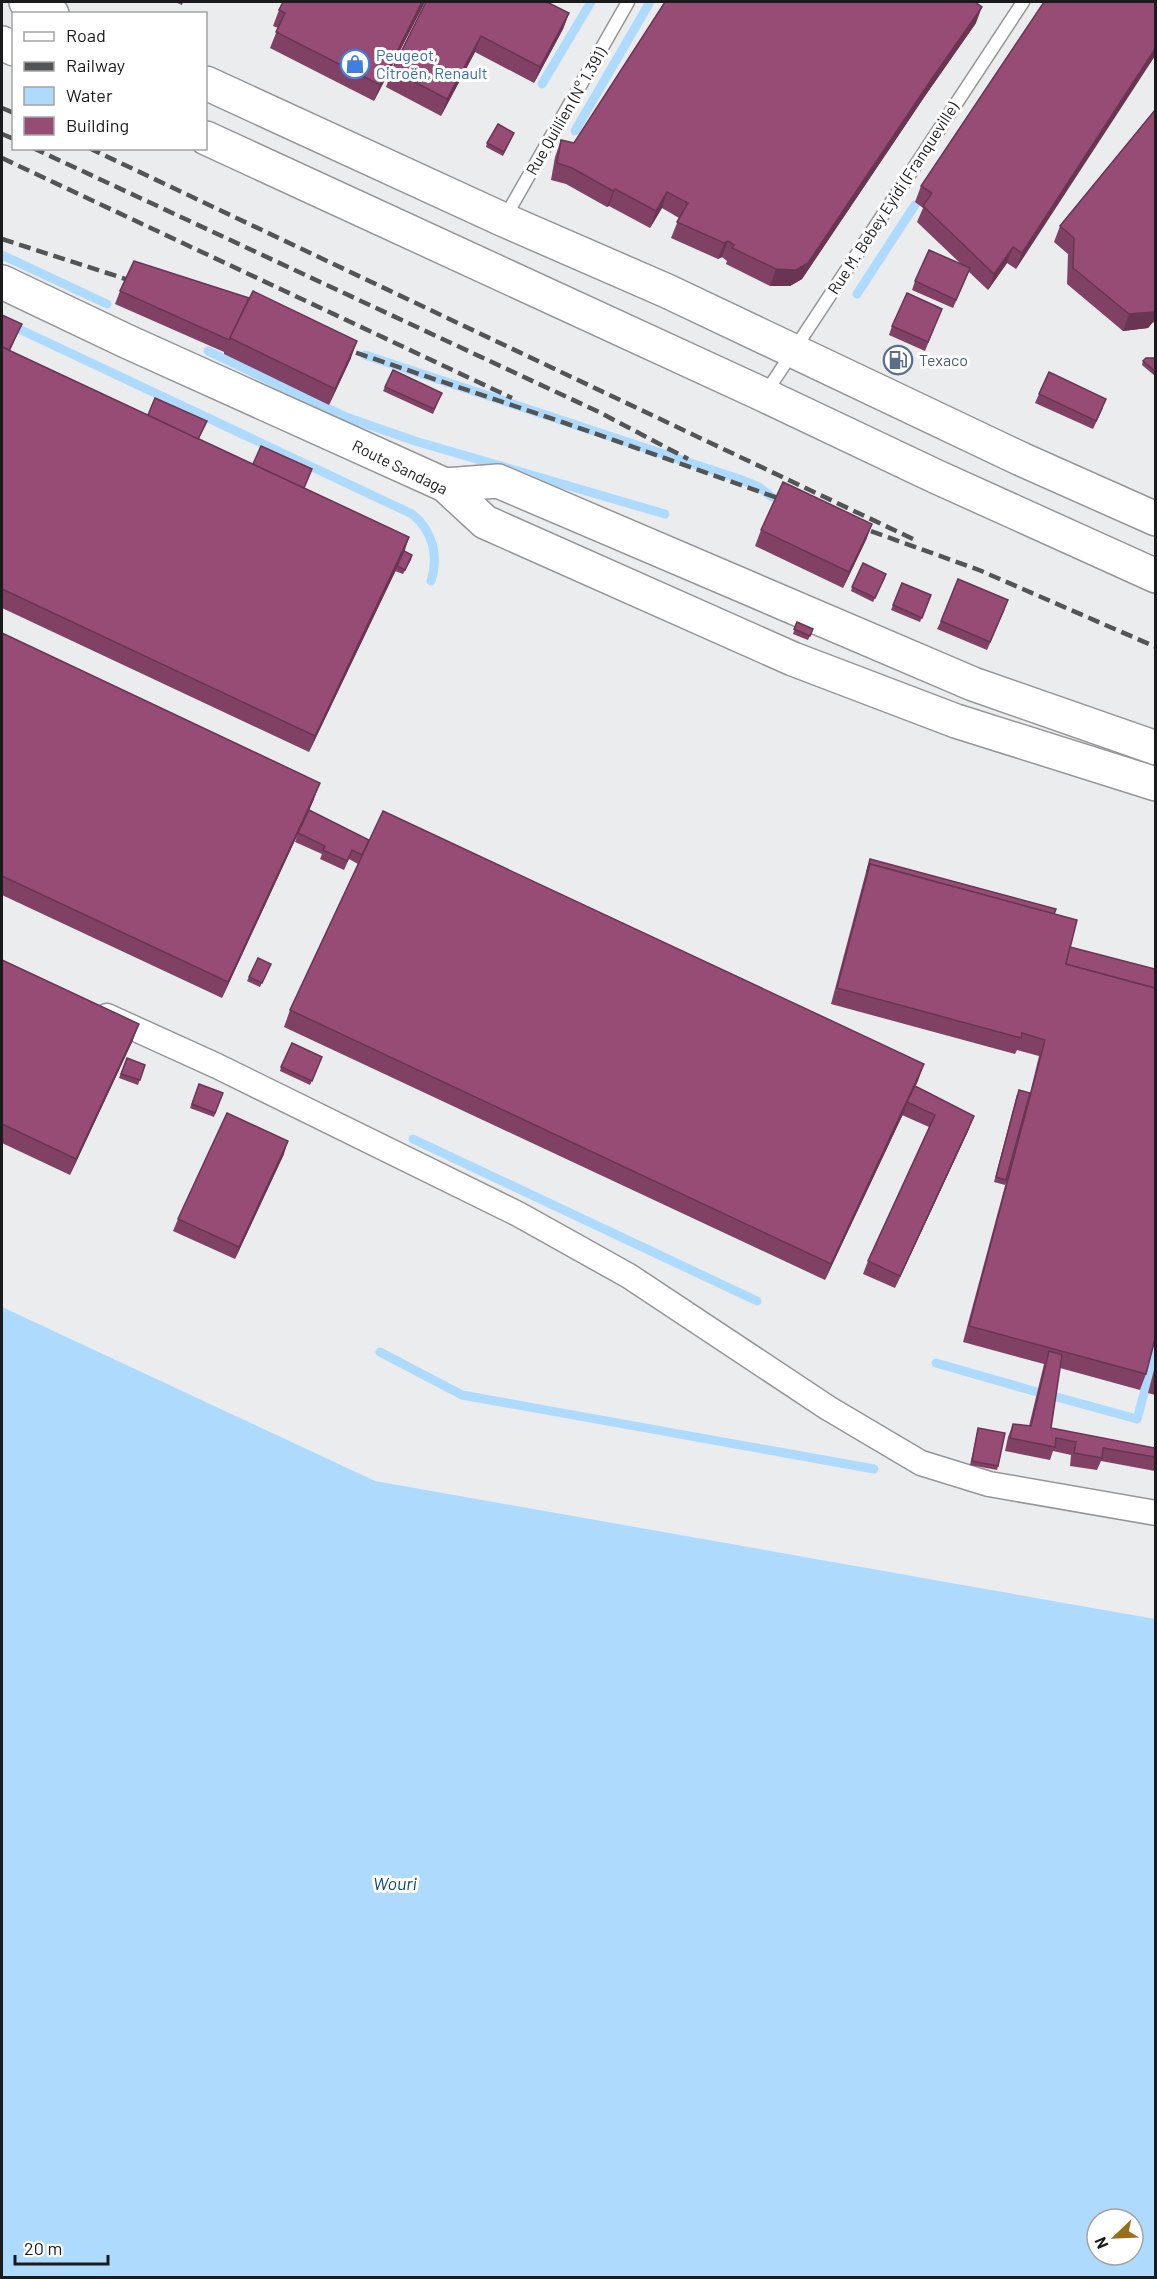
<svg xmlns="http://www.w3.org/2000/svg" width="1157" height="2279" viewBox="0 0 1157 2279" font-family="Barlow,sans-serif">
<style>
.water{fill:#aedbfd;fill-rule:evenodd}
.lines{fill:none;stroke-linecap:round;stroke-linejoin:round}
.stream{stroke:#aedbfd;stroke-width:9}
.lane-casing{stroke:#949698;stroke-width:15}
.street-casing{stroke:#949698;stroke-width:27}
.secondary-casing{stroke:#949698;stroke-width:36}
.highway-casing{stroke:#949698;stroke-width:36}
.lane{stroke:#fff;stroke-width:12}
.street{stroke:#fff;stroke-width:24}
.secondary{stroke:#fff;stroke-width:33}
.highway{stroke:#fff;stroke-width:33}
.rail{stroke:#535455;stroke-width:4.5;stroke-dasharray:12 6;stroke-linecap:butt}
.wall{fill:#814165}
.shaded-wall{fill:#693552}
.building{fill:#964c75;stroke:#693552;stroke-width:1.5}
.labels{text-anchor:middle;stroke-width:6;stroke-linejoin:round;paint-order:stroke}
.shop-label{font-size:16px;fill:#366cbe;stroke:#fff;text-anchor:start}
.street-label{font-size:16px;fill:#1a1b1c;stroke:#fff}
.service-label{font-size:16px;fill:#4e5e75;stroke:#fff;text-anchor:start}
.water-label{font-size:18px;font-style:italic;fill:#0e4c70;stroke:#fff}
</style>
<rect width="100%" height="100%" fill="#eaecee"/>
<path class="water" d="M 2,1307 L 375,1481 L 1155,1619 L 1155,2277 L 2,2277 ZM 1097,2219 L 1133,2219 L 1133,2255 L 1097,2255 Z"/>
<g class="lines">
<g class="stream">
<polyline points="542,84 591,2"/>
<polyline points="575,131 650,2"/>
<polyline points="2,255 107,304"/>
<polyline points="857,294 915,205"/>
<path d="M 2,321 L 412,514 C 433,531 439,556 431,581"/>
<polyline points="208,351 346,417 415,441 665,514"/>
<polyline points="365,355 739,479 759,487 772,497"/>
<polyline points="413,1139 757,1301"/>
<polyline points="380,1352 462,1395 874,1469"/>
<polyline points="936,1363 1037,1392"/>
<polyline points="1053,1396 1137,1419 1156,1350"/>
</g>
<g class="lane-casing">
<g id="lane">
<polyline points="504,219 628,2"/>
<polyline points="765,394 1023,2"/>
</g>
</g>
<g class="street-casing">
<polyline id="street" points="107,1016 217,1066 518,1214 629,1276 828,1408 921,1463 989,1484 1156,1513"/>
</g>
<g class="secondary-casing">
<g id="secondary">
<polyline points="2,282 126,341 445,485 485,522 793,659 956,721 1156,784"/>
<polyline points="445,485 498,481 973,684 1156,748"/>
</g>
</g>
<g class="highway-casing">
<g id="highway">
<polyline points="26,2 52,14"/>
<polyline points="2,43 14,49"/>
<polyline points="206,83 504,220 667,291 1021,459 1156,519"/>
<polyline points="206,138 764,395 937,477 1156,576"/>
</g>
</g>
<use href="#lane" class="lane"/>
<use href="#street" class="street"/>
<use href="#secondary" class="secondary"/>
<use href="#highway" class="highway"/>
<g class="rail">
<polyline points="2,108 14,113"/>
<polyline points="2,134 14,139"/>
<polyline points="33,148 599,412 688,459"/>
<polyline points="89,148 913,539"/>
<polyline points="2,158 512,398"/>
<polyline points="2,239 141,284"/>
<polyline points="339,347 565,423 792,503"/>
<polyline points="854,525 979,570 1156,647"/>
</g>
</g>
<g class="wall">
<polygon points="175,2 183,2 182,5"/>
<polygon points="283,2 425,2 374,101 270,48 278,28 273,26 279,10"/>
<polygon points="426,2 569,13 563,29 534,83 475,52 441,116 386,87 392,70"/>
<polygon points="1155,2 1016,269 1007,263 988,290 969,272 953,308 912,290 915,281 961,264 917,222 923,208 915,202 921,186"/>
<polygon points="976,23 925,96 802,279 790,286 770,286 726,264 727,261 722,257 718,259 671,238 679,218 662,208 650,228 609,206 607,207 566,184 551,180 555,157 561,140 574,143"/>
<polygon points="1155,110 1155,324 1153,322 1148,328 1123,331 1067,284 1068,254 1054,242 1060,226"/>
<polygon points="514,133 503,156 486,147 487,143"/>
<polygon points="120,291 351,358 329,405 224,354 224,352 115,304"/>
<polygon points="942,309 925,351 889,335 892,326"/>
<polygon points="2,315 22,324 10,351 148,415 207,421 199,439 253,464 312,469 304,488 409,537 404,551 412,555 411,560 403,574 395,571 396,570 309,752 2,608"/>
<polygon points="1155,358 1155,376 1142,365 1143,361"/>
<polygon points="385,387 442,393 433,414 383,391"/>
<polygon points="1039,394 1103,408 1093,429 1035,403"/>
<polygon points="872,524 866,540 843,588 755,546 761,530"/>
<polygon points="885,578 873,602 851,591 852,587"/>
<polygon points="902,583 931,595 920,622 891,610"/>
<polygon points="1005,609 987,650 937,629 941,621"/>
<polygon points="797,622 813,629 808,640 793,634"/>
<polygon points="2,633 314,799 309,811 369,840 924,1064 915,1086 969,1129 895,1288 863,1274 868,1261 929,1127 902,1115 904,1112 825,1280 284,1027 290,1010 358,864 349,859 344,870 320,859 322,854 295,842 297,836 222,998 2,895"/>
<polygon points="870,859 1054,914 1070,947 1146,1374 1140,1390 1060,1368 1051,1428 1155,1448 1155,1471 1101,1461 1097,1470 1070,1466 1071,1455 1053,1451 1050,1460 1005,1451 1008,1437 1013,1424 1029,1426 1044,1364 963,1342 1006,1182 1005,1185 994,1182 1017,1094 1030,1093 1039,1056 1017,1050 1015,1054 831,1004 867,868"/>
<polygon points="2,960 133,1040 70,1175 2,1143"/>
<polygon points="271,964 260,987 247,981 249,977"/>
<polygon points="322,1057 310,1085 280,1071 281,1067"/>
<polygon points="127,1058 145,1065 138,1085 119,1078"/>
<polygon points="199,1084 223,1093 214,1117 190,1108"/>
<polygon points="284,1154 235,1259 173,1231 178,1219"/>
<polygon points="1155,1366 1155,1395 1148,1393"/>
<polygon points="978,1428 998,1466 997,1470 970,1465"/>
</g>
<g class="shaded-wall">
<polygon points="422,2 425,2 374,101 380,85"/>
<polygon points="982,7 976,23 925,96 802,279 790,286 770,286 776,269 931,80"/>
<polygon points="569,13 563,29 534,83 540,67"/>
<polygon points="481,36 475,52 441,116 447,99"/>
<polygon points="1155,49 1155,56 1016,269 1022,253"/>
<polygon points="615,189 609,206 607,207 613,191"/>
<polygon points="667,192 662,208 650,228 656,211"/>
<polygon points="728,241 722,257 718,259 724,243"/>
<polygon points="1013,247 1007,263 988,290 994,274"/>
<polygon points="1155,310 1155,316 1153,322 1148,328 1123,331 1129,314"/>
<polygon points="357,341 351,358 329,405 335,389"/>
<polygon points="872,524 866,540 843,588 849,572"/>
<polygon points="409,537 404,553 309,752 315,736"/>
<polygon points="320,783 314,799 222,998 228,982"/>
<polygon points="139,1024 133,1040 70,1175 76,1159"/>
<polygon points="924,1064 918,1081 908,1103 907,1102 904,1112 825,1280 831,1264"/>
<polygon points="974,1116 969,1129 895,1288 900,1276"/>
<polygon points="288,1141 284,1154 235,1259 239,1247"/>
</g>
<g class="building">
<polygon points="283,2 422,2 380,85 276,32 285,13 279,10"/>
<polygon points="426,2 547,2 569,13 540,67 481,36 447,99 392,70"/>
<polygon points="665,2 975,2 982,7 931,80 808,263 796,270 776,269 732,248 734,245 728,241 724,243 677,222 688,203 667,192 656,211 615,189 613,191 572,168 557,163 561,140 574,143"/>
<polygon points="1044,2 1155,2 1155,49 1022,253 1013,247 994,274 923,206 932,193 921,186"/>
<polygon points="1155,110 1155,310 1154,312 1129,314 1073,268 1074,238 1060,226"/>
<polygon points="498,124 514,133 504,152 487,143"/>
<polygon points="929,250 970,268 956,300 915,281"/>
<polygon points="134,261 249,298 229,340 120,291"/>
<polygon points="253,291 357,341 335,389 230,338"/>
<polygon points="907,293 942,309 928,342 892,326"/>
<polygon points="2,315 22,324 9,350 2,347"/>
<polygon points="2,347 409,537 315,736 2,589"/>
<polygon points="1146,358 1155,358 1155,371 1143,361"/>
<polygon points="393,370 442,393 434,409 385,387"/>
<polygon points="1049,372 1106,399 1096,421 1039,394"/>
<polygon points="155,398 207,421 198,439 148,415"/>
<polygon points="261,446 312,469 304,488 253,464"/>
<polygon points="783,482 872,524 849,572 761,530"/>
<polygon points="404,551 412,555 405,570 397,566"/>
<polygon points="863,563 886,574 875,598 852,587"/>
<polygon points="958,579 1008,600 990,642 941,621"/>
<polygon points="902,583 931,595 922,618 893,605"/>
<polygon points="797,622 813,629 810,636 794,629"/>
<polygon points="2,633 320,783 228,982 2,876"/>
<polygon points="309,810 369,840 362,855 352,850 347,861 323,850 325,846 298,833"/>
<polygon points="383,811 924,1064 831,1264 290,1010"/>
<polygon points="870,859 1056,909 1054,914 870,864 867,872"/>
<polygon points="870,864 1077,920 1066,964 1155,988 1155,1339 1146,1374 969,1326 1045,1040 1022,1033 1021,1038 837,988"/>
<polygon points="1070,947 1155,969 1155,988 1066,964"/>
<polygon points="258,958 271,964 262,983 249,977"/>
<polygon points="2,960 139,1024 76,1159 2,1124"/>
<polygon points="292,1043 322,1057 312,1081 281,1067"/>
<polygon points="127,1058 145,1065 140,1080 121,1074"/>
<polygon points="199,1084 223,1093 215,1113 192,1104"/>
<polygon points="915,1086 974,1116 900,1276 868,1261 935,1115 907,1102"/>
<polygon points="1019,1090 1030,1093 1006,1180 996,1177"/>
<polygon points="227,1113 288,1141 239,1247 178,1219"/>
<polygon points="1049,1351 1062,1355 1051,1428 1155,1448 1155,1457 1103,1448 1102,1458 1074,1453 1076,1442 1056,1438 1055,1447 1010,1438 1013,1424 1031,1426"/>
<polygon points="978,1428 1005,1433 998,1466 972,1461"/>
</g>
<defs>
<g id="shop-ring" transform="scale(1.5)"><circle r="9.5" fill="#fff" stroke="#3f7fe0" stroke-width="1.5"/><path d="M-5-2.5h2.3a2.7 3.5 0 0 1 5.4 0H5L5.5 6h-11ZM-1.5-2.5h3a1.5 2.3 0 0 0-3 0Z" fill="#3f7fe0"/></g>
<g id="fuel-ring" transform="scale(1.5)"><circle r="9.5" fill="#fff" stroke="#5c6f8a" stroke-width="1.5"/><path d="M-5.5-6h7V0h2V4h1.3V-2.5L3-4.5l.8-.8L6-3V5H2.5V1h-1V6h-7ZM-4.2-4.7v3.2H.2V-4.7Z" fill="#5c6f8a"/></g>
</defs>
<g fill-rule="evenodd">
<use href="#shop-ring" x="355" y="64"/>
<use href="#fuel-ring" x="898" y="360"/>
</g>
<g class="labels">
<g class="shop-label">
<text x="376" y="61">Peugeot,<tspan x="376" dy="18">Citroën, Renault</tspan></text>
</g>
<g class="street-label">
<text transform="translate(566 111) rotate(-60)" y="6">Rue Quillien (N° 1.391)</text>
<text transform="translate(893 198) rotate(-57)" y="6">Rue M. Bebey Eyidi (Franqueville)</text>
<text transform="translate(400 467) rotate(26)" y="6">Route Sandaga</text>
</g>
<g class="service-label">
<text x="919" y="366">Texaco</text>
</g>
<g class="water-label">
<text x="395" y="1890">Wouri</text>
</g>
</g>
<rect width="1157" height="2279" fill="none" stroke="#1a1b1c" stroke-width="6"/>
<rect x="12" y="12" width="195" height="138" fill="#ffffff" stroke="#a3a4a4" stroke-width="1.5"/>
<rect x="24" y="32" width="30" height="9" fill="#ffffff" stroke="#a3a4a4" stroke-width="1.5"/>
<text x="66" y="42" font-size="18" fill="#1a1b1c">Road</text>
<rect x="24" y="62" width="30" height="9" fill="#535455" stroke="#a3a4a4" stroke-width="1.5"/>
<text x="66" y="72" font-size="18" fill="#1a1b1c">Railway</text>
<rect x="24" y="87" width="30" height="18" fill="#aedbfd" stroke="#a3a4a4" stroke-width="1.5"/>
<text x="66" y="102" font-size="18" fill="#1a1b1c">Water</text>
<rect x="24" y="117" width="30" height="18" fill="#964c75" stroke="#a3a4a4" stroke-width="1.5"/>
<text x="66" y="132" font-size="18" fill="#1a1b1c">Building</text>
<g transform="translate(1115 2237) rotate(247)"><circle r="28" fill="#ffffff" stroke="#a3a4a4" stroke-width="1.5"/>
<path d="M0-4.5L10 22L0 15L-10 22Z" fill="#986e1b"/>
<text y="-9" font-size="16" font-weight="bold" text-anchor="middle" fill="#1a1b1c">N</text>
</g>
<path d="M15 2255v9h93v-9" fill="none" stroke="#1a1b1c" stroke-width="3"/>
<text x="24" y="2255" font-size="18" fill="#1a1b1c" stroke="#ffffff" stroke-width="4.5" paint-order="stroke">20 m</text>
</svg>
